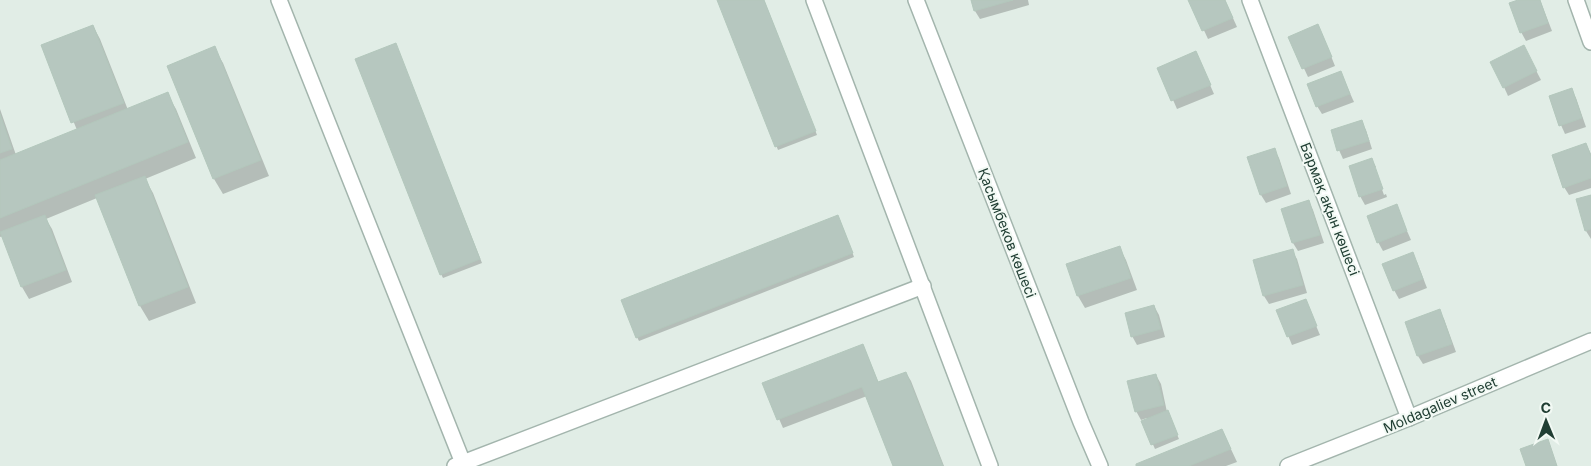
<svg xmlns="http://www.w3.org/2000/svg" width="1591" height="466" viewBox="0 0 1591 466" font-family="Inter,sans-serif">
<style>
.shadow{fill:#0003}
.building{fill:#b6c7bf;stroke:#b3c7bc}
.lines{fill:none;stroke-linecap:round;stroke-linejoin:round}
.street-casing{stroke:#a3b5ad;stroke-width:18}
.street{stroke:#fff;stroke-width:15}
.labels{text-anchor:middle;stroke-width:4;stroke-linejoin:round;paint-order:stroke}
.street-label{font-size:14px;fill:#203e33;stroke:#f2f9f4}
</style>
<rect width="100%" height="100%" fill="#e1ede6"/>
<g class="shadow">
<polygon points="719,0 764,0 817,135 778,150"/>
<polygon points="972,0 1028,0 1029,5 980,19 975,11"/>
<polygon points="1190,0 1225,0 1237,27 1208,39"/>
<polygon points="1522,0 1540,0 1552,31 1526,41 1521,32"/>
<polygon points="93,26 100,39 128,110 167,94 176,109 196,158 145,179 153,193 196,303 149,321 140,306 97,198 46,219 52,229 72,282 29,299 22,287 3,236 0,237 0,109 16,155 77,130 42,46"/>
<polygon points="1322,34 1335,66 1308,77 1290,38"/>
<polygon points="214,48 223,63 269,176 223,194 214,179 169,66"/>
<polygon points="397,49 482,263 443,278 441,274"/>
<polygon points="1196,53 1214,94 1177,109 1159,68"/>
<polygon points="1528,55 1541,80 1508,96 1504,87"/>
<polygon points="1341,73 1354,102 1322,114 1317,106"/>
<polygon points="1571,89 1576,98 1586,127 1565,134 1561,125"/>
<polygon points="1361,122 1366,130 1372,149 1343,159 1339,150"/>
<polygon points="1586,144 1591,154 1591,188 1569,195 1564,187"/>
<polygon points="1274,150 1279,158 1291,194 1266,203 1261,195"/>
<polygon points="1372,160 1376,167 1374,167 1384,195 1386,194 1387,197 1365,205 1360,196"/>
<polygon points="1591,196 1591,239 1586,231"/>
<polygon points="1309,202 1313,210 1324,243 1298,251 1293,243 1283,210"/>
<polygon points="1396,206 1411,240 1383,251 1378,242"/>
<polygon points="840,220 854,257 639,341 637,337"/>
<polygon points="1119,247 1126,260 1137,290 1085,308 1078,296"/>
<polygon points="1292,251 1297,259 1307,293 1269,304 1264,296"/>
<polygon points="1417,262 1427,288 1399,299 1394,290"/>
<polygon points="1305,300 1320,335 1292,345 1278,311"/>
<polygon points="1154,306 1159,315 1165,337 1137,345 1132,336"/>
<polygon points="1439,311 1444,319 1456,352 1423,364 1418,356 1406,323"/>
<polygon points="863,345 879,384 906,373 911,381 944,466 895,466 867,396 783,428 764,384"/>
<polygon points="1156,375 1161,384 1167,412 1179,439 1155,449 1143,422 1148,420 1147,418 1141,420 1136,411"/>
<polygon points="1222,430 1237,462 1226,466 1138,466"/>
</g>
<g class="building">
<polygon points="717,0 764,0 816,131 775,147"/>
<polygon points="971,0 1013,0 974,11"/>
<polygon points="1188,0 1225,0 1233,18 1202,31"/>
<polygon points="1518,0 1540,0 1548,23 1520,33 1509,3"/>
<polygon points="1318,24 1332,57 1302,69 1288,37"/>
<polygon points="93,25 124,103 71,123 41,45"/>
<polygon points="396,43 480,259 440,275 355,59"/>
<polygon points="1524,45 1537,71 1503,88 1490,62"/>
<polygon points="215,46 261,160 213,179 167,66"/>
<polygon points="1196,51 1211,85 1171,101 1157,68"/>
<polygon points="1341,71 1350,94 1316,107 1307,84"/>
<polygon points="1572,88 1582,118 1559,126 1549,96"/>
<polygon points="168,92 188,142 0,218 0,160"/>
<polygon points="0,114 12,149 0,153"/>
<polygon points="1362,120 1369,141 1337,151 1331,130"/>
<polygon points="1586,143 1591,156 1591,178 1563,188 1552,155"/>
<polygon points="1275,148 1287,186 1260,195 1247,157"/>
<polygon points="1372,158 1383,189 1359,197 1349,166"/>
<polygon points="145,176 188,287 139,306 95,195"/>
<polygon points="1591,195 1591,229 1585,231 1576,199"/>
<polygon points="1309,200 1320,235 1292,243 1281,209"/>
<polygon points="1397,204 1407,231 1377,243 1367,216"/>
<polygon points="45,215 66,270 21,287 0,232"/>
<polygon points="838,215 853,253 636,338 621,300"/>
<polygon points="1120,246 1131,278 1077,296 1066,264"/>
<polygon points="1293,249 1303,285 1263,296 1253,260"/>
<polygon points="1413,252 1423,279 1393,291 1382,264"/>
<polygon points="1306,299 1317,326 1287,337 1276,310"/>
<polygon points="1154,305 1161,329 1131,337 1125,313"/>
<polygon points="1440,309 1452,344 1417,356 1405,322"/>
<polygon points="863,344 878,382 906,372 943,466 893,466 862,387 777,420 762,383"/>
<polygon points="1156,374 1164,405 1135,412 1127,381"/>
<polygon points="1168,410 1178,435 1151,445 1141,421"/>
<polygon points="1222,429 1231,449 1189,466 1136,466 1136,464"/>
<polygon points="1548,439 1557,466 1526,466 1520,449"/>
</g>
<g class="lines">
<g class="street-casing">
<g id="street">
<polyline points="279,0 463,463"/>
<polyline points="814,0 990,466"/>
<polyline points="916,0 1081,422 1100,466"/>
<polyline points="1250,0 1409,418"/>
<polyline points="1576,0 1591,42"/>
<polyline points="455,466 923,286"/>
<polyline points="1288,466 1409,418 1591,341"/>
</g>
</g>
<use href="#street" class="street"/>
</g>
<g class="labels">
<g class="street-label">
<text transform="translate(1330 209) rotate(69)" y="5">Бармақ ақын көшесі</text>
<text transform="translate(1007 233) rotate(69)" y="5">Қасымбеков көшесі</text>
<text transform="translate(1440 405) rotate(-23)" y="5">Moldagaliev street</text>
</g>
</g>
<g transform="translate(1546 421) rotate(359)" stroke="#f2f9f4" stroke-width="4" paint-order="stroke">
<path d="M0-4L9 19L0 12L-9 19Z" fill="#203e33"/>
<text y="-8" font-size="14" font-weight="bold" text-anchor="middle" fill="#203e33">С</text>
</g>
</svg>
